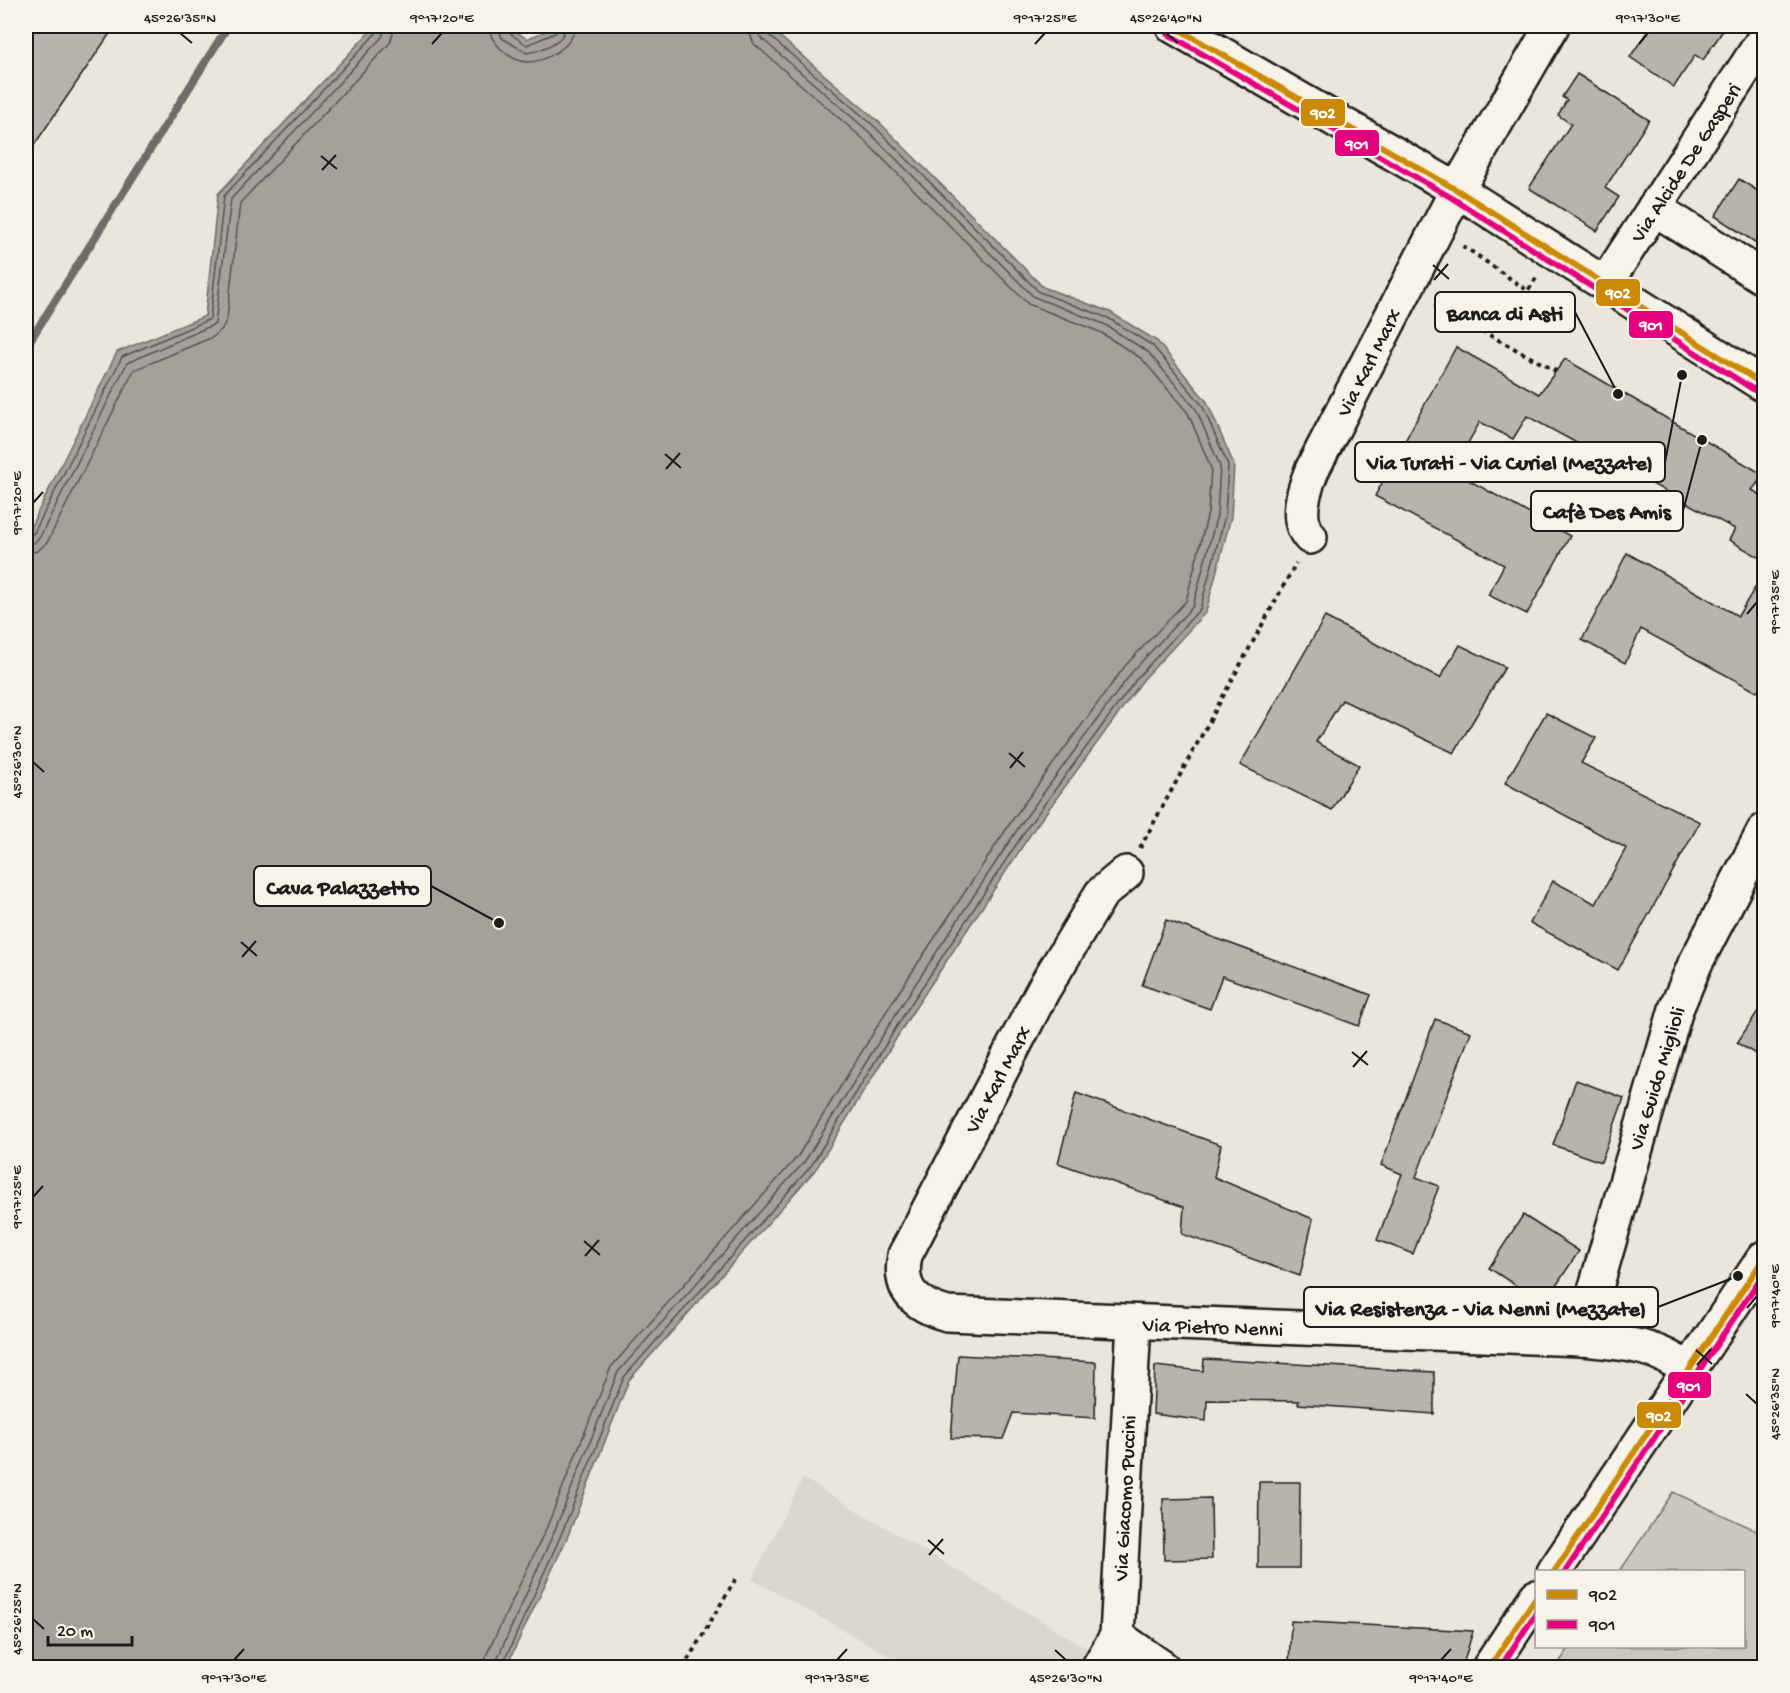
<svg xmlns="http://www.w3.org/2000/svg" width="1790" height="1693" viewBox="0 0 1790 1693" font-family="'Gochi Hand',sans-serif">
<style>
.built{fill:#dad7ce}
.green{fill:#ccc8c0;stroke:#74726e;stroke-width:1.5}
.water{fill:#a3a19a;stroke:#6d6c68;stroke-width:1.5}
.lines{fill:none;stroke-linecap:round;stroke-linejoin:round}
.shore{stroke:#52514e;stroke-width:1.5}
.stream{stroke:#6d6c68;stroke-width:8}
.building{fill:#b6b4ac;stroke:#1c1c1c;stroke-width:1.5}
.minor-casing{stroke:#1c1c1c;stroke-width:38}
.path{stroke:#1c1c1c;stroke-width:4;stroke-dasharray:4.5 4.5;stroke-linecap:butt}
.minor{stroke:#f7f3e8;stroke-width:33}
.bus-1-casing{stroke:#f7f3e8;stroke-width:10}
.bus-2-casing{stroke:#f7f3e8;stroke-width:10}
.bus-1{stroke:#cb8a06;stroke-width:6}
.bus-2{stroke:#e5007d;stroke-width:6}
.ticks{fill:none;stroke:#1c1c1c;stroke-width:2}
.labels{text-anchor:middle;stroke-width:6;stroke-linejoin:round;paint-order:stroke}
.street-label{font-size:21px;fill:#1c1c1c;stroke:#f7f3e8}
.leader{fill:none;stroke:#1c1c1c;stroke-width:2}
.callout-dot{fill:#1c1c1c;stroke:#f7f3e8;stroke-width:2}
.callout{fill:#f7f3e8;stroke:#1c1c1c;stroke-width:2}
.callout-label{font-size:22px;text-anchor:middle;font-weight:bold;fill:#1c1c1c}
.line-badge{stroke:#f7f3e8;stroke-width:2}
.badge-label{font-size:16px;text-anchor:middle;font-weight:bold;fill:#fff}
.neatline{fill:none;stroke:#1c1c1c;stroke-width:2}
.ticks-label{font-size:15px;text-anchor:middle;fill:#1c1c1c}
</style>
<rect width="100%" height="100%" fill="#eae6dc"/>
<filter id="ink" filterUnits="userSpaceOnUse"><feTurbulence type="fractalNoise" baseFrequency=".0167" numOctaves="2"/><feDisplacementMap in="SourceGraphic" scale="12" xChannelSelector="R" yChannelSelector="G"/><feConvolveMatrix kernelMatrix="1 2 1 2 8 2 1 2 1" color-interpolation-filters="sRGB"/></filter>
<g filter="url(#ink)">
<polygon class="built" points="803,1478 1095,1653 1086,1667 888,1667 893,1658 752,1579"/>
<polygon class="green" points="1673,1492 1764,1534 1764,1667 1556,1667 1570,1647 1744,1646 1744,1572 1620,1571"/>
<polygon class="water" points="375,26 508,26 527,39 558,26 751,26 771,29 878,121 1043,287 1110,312 1157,341 1207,402 1234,465 1231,517 1206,612 1143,680 1034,829 910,1016 816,1169 629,1380 567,1538 506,1667 26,1667 26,536 117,352 205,316 218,194"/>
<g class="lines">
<g class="shore">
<path d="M 489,26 C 489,42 510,61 527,62 C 546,62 574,46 575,26"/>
<path d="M 498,26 L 502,38 L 527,53 C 542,50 565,42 566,26"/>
<polyline points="505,26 508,32 527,45 555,33 558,26"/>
<polyline points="26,537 34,533 122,357 210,319 224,196 377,32 379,26"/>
<polyline points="26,544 34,543 40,537 127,363 215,324 231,199 382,37 386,26"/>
<polyline points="26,553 38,551 48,541 134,370 213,337 222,329 227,319 240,203 390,43 395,26"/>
<polyline points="484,1668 486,1656 546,1529 611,1367 798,1156 891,1004 1015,816 1125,666 1186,601 1208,513 1211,468 1188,413 1142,359 1100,332 1028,304 862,138 754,44 747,26"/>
<polyline points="493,1668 554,1532 618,1372 805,1161 899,1009 1023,821 1132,672 1193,606 1217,515 1220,466 1196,409 1148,352 1104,324 1034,297 868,131 760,37 756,26"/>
<polyline points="501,1668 561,1535 624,1377 811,1166 905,1013 1029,825 1138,677 1200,609 1225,516 1228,465 1202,405 1153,346 1108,318 1039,292 874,126 766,33 764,26"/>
</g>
<polyline class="stream" points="26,347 228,26"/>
</g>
<g class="building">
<polygon points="26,26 115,26 26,157"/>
<polygon points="1651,26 1726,26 1703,60 1695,55 1674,87 1630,57"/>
<polygon points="1577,74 1649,120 1605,188 1619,197 1597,231 1529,188 1571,124 1558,115 1567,100 1562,97"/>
<polygon points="1739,179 1764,195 1764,248 1715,216"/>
<polygon points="1456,347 1539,394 1565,359 1764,475 1752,490 1764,497 1764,560 1729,540 1735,529 1527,416 1513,439 1480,422 1452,471 1570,536 1527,614 1488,595 1504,565 1375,496"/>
<polygon points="1627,553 1738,616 1764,573 1764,680 1757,692 1641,629 1625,663 1582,640"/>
<polygon points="1325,617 1440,678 1460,645 1505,667 1454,753 1342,700 1316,742 1359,765 1332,810 1240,765"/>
<polygon points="1546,713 1596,738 1581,763 1700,822 1618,970 1530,923 1553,881 1596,904 1626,848 1505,783"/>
<polygon points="1166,920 1371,995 1359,1026 1222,976 1210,1009 1142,985"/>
<polygon points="1764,1002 1764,1059 1737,1043"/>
<polygon points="1435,1019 1471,1032 1416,1177 1439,1186 1413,1254 1377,1240 1402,1174 1381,1165"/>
<polygon points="1576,1080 1624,1098 1601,1162 1553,1145"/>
<polygon points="1076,1093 1221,1145 1214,1177 1313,1219 1300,1276 1182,1234 1184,1207 1058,1163"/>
<polygon points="1523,1215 1579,1251 1544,1304 1489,1268"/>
<polygon points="958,1355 1096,1362 1095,1418 1013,1413 1003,1439 951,1438"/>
<polygon points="1204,1359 1434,1372 1434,1414 1298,1404 1299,1401 1207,1400 1206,1421 1153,1414 1155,1366 1203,1371"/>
<polygon points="1259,1482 1300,1482 1299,1568 1258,1568"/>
<polygon points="1211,1498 1212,1559 1164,1560 1163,1499"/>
<polygon points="1291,1621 1473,1631 1462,1668 1320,1668 1289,1666"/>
</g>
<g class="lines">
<g class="minor-casing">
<g id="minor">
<polyline points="1173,26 1457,190 1764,385"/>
<polyline points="1654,208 1764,278"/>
<polyline points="1605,284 1764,39"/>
<path d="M 1310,537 C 1294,519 1304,490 1312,470 L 1457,190 L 1552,26"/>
<path d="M 1126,873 L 1101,894 L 1043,990 L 905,1255 C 898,1289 914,1305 947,1314 L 1581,1339 C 1623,1343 1654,1344 1689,1370"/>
<polyline points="1581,1339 1676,1009 1695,964 1764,831"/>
<polyline points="1554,1572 1764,1258"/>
<polyline points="1117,1636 1163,1668"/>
<polyline points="1098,1668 1117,1636 1134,1323"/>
<polyline points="1489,1668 1536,1597"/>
</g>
</g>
<g class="path">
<polyline points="1463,249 1465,247 1528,291 1538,275"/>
<polyline points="1434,305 1556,371"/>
<polyline points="1758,482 1764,486"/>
<polyline points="1140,848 1296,563"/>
<polyline points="683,1668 738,1575"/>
</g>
<use href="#minor" class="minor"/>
<g class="bus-1-casing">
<g id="bus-1">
<polyline points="1173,26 1457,190 1764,385"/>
<polyline points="1554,1572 1764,1258"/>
<polyline points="1489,1668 1536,1597"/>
</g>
</g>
<g class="bus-2-casing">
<g id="bus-2">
<polyline points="1168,34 1452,198 1759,393"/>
<polyline points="1565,1572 1764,1273"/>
<polyline points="1500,1668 1536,1613"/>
</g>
</g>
<use href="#bus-1" class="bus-1"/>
<use href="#bus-2" class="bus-2"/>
</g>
</g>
<path class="ticks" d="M 180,33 L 192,43M 1166,33 L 1178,43M 432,44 L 442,33M 1035,44 L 1045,33M 1639,44 L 1648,33M 321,156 L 337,169M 322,170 L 336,155M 1433,265 L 1449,279M 1434,280 L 1448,264M 665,454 L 681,468M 666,469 L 680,453M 33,503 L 43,492M 1747,614 L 1757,602M 1009,753 L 1025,767M 33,762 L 44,772M 1010,768 L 1023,752M 241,942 L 257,956M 242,957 L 256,941M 1352,1052 L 1368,1065M 1353,1067 L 1367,1051M 33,1197 L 43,1186M 584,1241 L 600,1255M 585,1256 L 599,1240M 1747,1308 L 1757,1296M 1696,1350 L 1712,1364M 1697,1365 L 1711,1349M 1746,1394 L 1757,1404M 928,1540 L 944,1554M 929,1555 L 943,1539M 33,1619 L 44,1629M 1055,1650 L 1066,1660M 234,1660 L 244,1649M 837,1660 L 847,1649M 1441,1660 L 1451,1649"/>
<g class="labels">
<g class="street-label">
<text transform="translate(1685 162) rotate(-57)" y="7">Via Alcide De Gasperi</text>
<text transform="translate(1368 362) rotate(-63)" y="7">Via Karl Marx</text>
<text transform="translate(1656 1078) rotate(-73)" y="7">Via Guido Miglioli</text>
<text transform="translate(997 1079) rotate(-62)" y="7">Via Karl Marx</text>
<text transform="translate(1213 1326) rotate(2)" y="7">Via Pietro Nenni</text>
<text transform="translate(1124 1498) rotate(-87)" y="7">Via Giacomo Puccini</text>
</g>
</g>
<path class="leader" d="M1618 394L1575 312M1682 375L1665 462M1702 440L1683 511M499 923L431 886M1738 1276L1658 1307"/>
<g class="callout-dot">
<circle cx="1618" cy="394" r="6"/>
<circle cx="1682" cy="375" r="6"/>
<circle cx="1702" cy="440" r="6"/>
<circle cx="499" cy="923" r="6"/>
<circle cx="1738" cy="1276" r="6"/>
</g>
<g class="callout">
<rect x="1435" y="292" width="140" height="40" rx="6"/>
<rect x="1355" y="442" width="310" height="40" rx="6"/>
<rect x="1531" y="491" width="152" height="40" rx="6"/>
<rect x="254" y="866" width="177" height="40" rx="6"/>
<rect x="1304" y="1287" width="354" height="40" rx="6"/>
</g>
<g class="callout-label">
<text x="1505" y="320">Banca di Asti</text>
<text x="1510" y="469">Via Turati - Via Curiel (Mezzate)</text>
<text x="1607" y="518">Cafè Des Amis</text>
<text x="343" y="894">Cava Palazzetto</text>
<text x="1481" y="1315">Via Resistenza - Via Nenni (Mezzate)</text>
</g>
<g class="line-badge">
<rect x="1300" y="98" width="46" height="29" rx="6" fill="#cb8a06"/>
<rect x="1334" y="129" width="46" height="28" rx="6" fill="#e5007d"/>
<rect x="1595" y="278" width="46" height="29" rx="6" fill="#cb8a06"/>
<rect x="1628" y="310" width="46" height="29" rx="6" fill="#e5007d"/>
<rect x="1667" y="1371" width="45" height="28" rx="6" fill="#e5007d"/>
<rect x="1636" y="1401" width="46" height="28" rx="6" fill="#cb8a06"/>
</g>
<g class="badge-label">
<text x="1323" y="118">902</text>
<text x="1357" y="149">901</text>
<text x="1618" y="298">902</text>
<text x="1651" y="330">901</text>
<text x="1689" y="1391">901</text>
<text x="1659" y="1421">902</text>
</g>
<rect width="1790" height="1693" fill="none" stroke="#f7f3e8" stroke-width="66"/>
<rect x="1535" y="1570" width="210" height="78" fill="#f7f3e8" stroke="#9f9d96" stroke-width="1.5"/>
<rect x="1547" y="1590" width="30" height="9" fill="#cb8a06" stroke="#9f9d96" stroke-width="1.5"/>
<text x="1589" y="1600" font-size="18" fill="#1c1c1c">902</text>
<rect x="1547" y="1620" width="30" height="9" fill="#e5007d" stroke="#9f9d96" stroke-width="1.5"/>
<text x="1589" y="1630" font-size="18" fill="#1c1c1c">901</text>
<path d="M48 1636v9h84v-9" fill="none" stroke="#1c1c1c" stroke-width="3"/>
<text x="57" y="1636" font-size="18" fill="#1c1c1c" stroke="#f7f3e8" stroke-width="4.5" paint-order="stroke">20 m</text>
<rect x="33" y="33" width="1724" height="1627" class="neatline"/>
<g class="ticks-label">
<text x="180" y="22">45°26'35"N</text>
<text x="442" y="22">9°17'20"E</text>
<text x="1045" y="22">9°17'25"E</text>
<text x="1166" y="22">45°26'40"N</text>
<text x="1648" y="22">9°17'30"E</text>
<text transform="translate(16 503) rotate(-90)" y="5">9°17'20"E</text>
<text transform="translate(1774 602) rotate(-90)" y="5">9°17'35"E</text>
<text transform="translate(16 762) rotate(-90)" y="5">45°26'30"N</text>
<text transform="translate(16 1197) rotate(-90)" y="5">9°17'25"E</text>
<text transform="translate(1774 1296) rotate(-90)" y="5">9°17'40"E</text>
<text transform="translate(1774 1404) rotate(-90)" y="5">45°26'35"N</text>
<text transform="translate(16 1619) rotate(-90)" y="5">45°26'25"N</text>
<text x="234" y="1682">9°17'30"E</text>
<text x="837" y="1682">9°17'35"E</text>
<text x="1066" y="1682">45°26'30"N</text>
<text x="1441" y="1682">9°17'40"E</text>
</g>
</svg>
